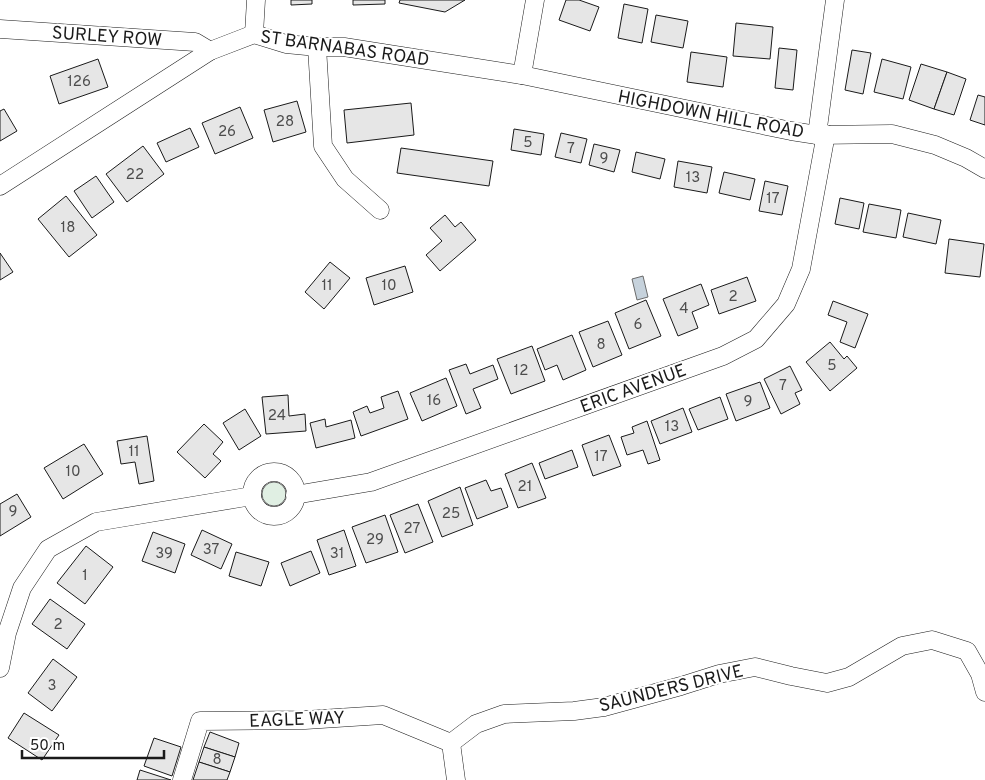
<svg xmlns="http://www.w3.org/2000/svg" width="985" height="780" viewBox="0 0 985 780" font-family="Overpass,sans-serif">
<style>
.green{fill:#e0efe3;stroke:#6a6a6a}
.water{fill:#c6d2dc;stroke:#6a6a6a}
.building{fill:#e6e6e6;stroke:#1a1a1a}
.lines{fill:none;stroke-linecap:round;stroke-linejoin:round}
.street-casing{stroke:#1a1a1a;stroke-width:19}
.street{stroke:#fff;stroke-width:18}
.labels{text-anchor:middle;stroke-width:4;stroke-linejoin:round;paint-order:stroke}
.number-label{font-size:15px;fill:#4d4d4d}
.street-label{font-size:18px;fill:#1a1a1a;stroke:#fff}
</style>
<rect width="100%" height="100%" fill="#fff"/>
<circle class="green" cx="274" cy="494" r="12"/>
<polygon class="water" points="643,276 648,297 637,300 632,279"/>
<g class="building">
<polygon points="291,0 312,0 312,4 291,5"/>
<polygon points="353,0 385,0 385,4 353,5"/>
<polygon points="400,0 465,0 445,12 399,3"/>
<polygon points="566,0 579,0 599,7 590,31 559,20"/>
<polygon points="624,4 648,9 642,43 618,38"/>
<polygon points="656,15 688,21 683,48 651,42"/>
<polygon points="736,23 773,27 770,59 733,56"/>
<polygon points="779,48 797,50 793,90 775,88"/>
<polygon points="852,50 871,53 863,94 845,90"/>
<polygon points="691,52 727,57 723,87 687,82"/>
<polygon points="98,59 108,87 59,104 50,76"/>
<polygon points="882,59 911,67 903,99 874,92"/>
<polygon points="921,64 947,72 934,109 909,100"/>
<polygon points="947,72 966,79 954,115 934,109"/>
<polygon points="978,95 985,97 985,125 970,120"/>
<polygon points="297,101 306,132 273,142 264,110"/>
<polygon points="411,103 414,135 347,143 344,110"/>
<polygon points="240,107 253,138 215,154 202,123"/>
<polygon points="4,109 17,131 0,141 0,111"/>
<polygon points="190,128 199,147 166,162 157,143"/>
<polygon points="514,129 544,134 541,155 511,150"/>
<polygon points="561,133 587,139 581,163 555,157"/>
<polygon points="594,144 620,150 614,172 589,165"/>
<polygon points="143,146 164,174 127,202 106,174"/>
<polygon points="401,148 493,161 489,186 397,173"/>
<polygon points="636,152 665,159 660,179 632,172"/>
<polygon points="678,161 712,167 707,193 674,187"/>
<polygon points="724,172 755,179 750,200 719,193"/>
<polygon points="96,176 114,202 92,218 74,191"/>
<polygon points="765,181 788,186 782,215 759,211"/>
<polygon points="66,196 97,235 69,257 38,219"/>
<polygon points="840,198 864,203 859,229 835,224"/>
<polygon points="869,204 901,210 896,238 863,232"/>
<polygon points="908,213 941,220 936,244 903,237"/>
<polygon points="445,215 455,227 461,222 476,240 440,271 426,255 442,241 430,228"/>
<polygon points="949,239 984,244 980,277 945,273"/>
<polygon points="0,253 13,272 0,280"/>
<polygon points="330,262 350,278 324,309 305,292"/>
<polygon points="405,266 413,292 374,305 366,278"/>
<polygon points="747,277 756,301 719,314 711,290"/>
<polygon points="701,284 709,305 692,312 698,328 678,336 663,299"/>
<polygon points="646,300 661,336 629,349 615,313"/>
<polygon points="833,301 868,314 855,348 840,342 847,322 828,315"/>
<polygon points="608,321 622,355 593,367 579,332"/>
<polygon points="572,335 586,370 563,380 557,365 545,370 537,349"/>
<polygon points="830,342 844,359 847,356 857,368 830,391 806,362"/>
<polygon points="532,346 545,381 511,394 497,359"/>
<polygon points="466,364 470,374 493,365 498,379 473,389 481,408 466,414 449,370"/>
<polygon points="790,366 802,390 795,393 800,404 781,414 764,379"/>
<polygon points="446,378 457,406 422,421 410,393"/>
<polygon points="760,382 770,408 736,421 726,394"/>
<polygon points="398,391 408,419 361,436 353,412 367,406 370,413 384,408 381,397"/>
<polygon points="288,395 289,416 305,414 306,431 266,434 262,397"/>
<polygon points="720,397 728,419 698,430 689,409"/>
<polygon points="683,408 692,432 660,444 651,421"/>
<polygon points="245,409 261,436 239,450 223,423"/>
<polygon points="325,419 326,427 351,420 355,438 316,448 310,423"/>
<polygon points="647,421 660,460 648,464 643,450 627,455 621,437 634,433 632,427"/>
<polygon points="204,424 223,442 213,454 221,461 205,478 177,452"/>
<polygon points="609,435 621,466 593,476 582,445"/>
<polygon points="147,436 154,481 139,484 135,462 121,464 117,441"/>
<polygon points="84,444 103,474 63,499 44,468"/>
<polygon points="572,450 578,467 545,479 539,463"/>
<polygon points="532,463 546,498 518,508 505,474"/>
<polygon points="486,480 491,491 501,488 508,507 477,519 465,488"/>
<polygon points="460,487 473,525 442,537 428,501"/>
<polygon points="17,494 31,517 0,536 0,504"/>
<polygon points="418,504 433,542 405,553 390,515"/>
<polygon points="385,515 398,552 366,563 352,527"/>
<polygon points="202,530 232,544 221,569 191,555"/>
<polygon points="344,530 356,566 329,575 317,540"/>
<polygon points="153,532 185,544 175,573 142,561"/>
<polygon points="86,546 113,567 85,604 57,583"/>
<polygon points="311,551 320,573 290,586 281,563"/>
<polygon points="236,552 269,562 261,586 229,576"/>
<polygon points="50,599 85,624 67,649 32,624"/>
<polygon points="53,659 77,677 52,711 28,693"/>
<polygon points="24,713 59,735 42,760 8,738"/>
<polygon points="210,732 239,743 235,757 204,747"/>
<polygon points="154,738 181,747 172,776 144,766"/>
<polygon points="204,747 235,757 230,772 199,762"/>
<polygon points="199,762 230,772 227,780 193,780"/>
<polygon points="140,770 171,780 137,780"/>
</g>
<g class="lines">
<g class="street-casing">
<g id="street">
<polyline points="0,29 195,42 210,51"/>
<polyline points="254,34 256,0"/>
<polyline points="317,47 323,146 345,179 380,210"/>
<polyline points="522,75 535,0"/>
<polyline points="817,135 835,0"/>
<polyline points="0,186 210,51 254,34 286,44 317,47 344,47 522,75 791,131 817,135 892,134 935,145 966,158 985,169"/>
<circle cx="274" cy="494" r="22"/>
<polyline points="295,495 371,482 723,356 756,339 786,304 801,269 826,134"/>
<polyline points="0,668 7,633 22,588 48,549 96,522 252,496"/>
<polyline points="451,743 476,724 504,714 574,711 604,707 681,686 719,674 755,667 791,676 827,683 849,677 902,646 932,640 967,651 980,674 985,692"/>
<polyline points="451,743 456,780"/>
<polyline points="182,780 200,721 305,720 383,715 451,743"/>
</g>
</g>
<use href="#street" class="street"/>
</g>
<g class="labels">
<g class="number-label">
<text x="79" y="86">126</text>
<text x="285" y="126">28</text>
<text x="227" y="136">26</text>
<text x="528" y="147">5</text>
<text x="571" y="153">7</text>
<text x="604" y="163">9</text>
<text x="135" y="179">22</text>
<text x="693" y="182">13</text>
<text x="773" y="203">17</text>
<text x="68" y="232">18</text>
<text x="327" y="290">11</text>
<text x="389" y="290">10</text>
<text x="733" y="301">2</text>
<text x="684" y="313">4</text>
<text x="638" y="329">6</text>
<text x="601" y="349">8</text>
<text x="832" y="370">5</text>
<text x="521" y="375">12</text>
<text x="783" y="390">7</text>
<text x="434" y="405">16</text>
<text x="748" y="406">9</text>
<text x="277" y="420">24</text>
<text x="672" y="431">13</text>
<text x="134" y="456">11</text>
<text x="601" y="461">17</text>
<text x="73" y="476">10</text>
<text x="525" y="491">21</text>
<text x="13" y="516">9</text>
<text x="451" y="518">25</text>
<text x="412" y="533">27</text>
<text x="375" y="544">29</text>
<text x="211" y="554">37</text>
<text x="164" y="558">39</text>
<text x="337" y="558">31</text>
<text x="85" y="580">1</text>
<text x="58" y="629">2</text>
<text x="52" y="690">3</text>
<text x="217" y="764">8</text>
</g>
<g class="street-label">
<text transform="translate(107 36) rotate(4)" y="6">SURLEY ROW</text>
<text transform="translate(345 48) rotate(8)" y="6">ST BARNABAS ROAD</text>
<text transform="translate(711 114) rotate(11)" y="6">HIGHDOWN HILL ROAD</text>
<text transform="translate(633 388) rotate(-20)" y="6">ERIC AVENUE</text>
<text transform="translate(671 688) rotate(-14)" y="6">SAUNDERS DRIVE</text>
<text transform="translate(297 719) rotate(-2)" y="6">EAGLE WAY</text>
</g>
</g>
<path d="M22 750v8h142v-8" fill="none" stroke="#1a1a1a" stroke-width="2.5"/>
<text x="30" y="750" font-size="15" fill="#1a1a1a" stroke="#ffffff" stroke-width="4" paint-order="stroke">50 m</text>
</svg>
